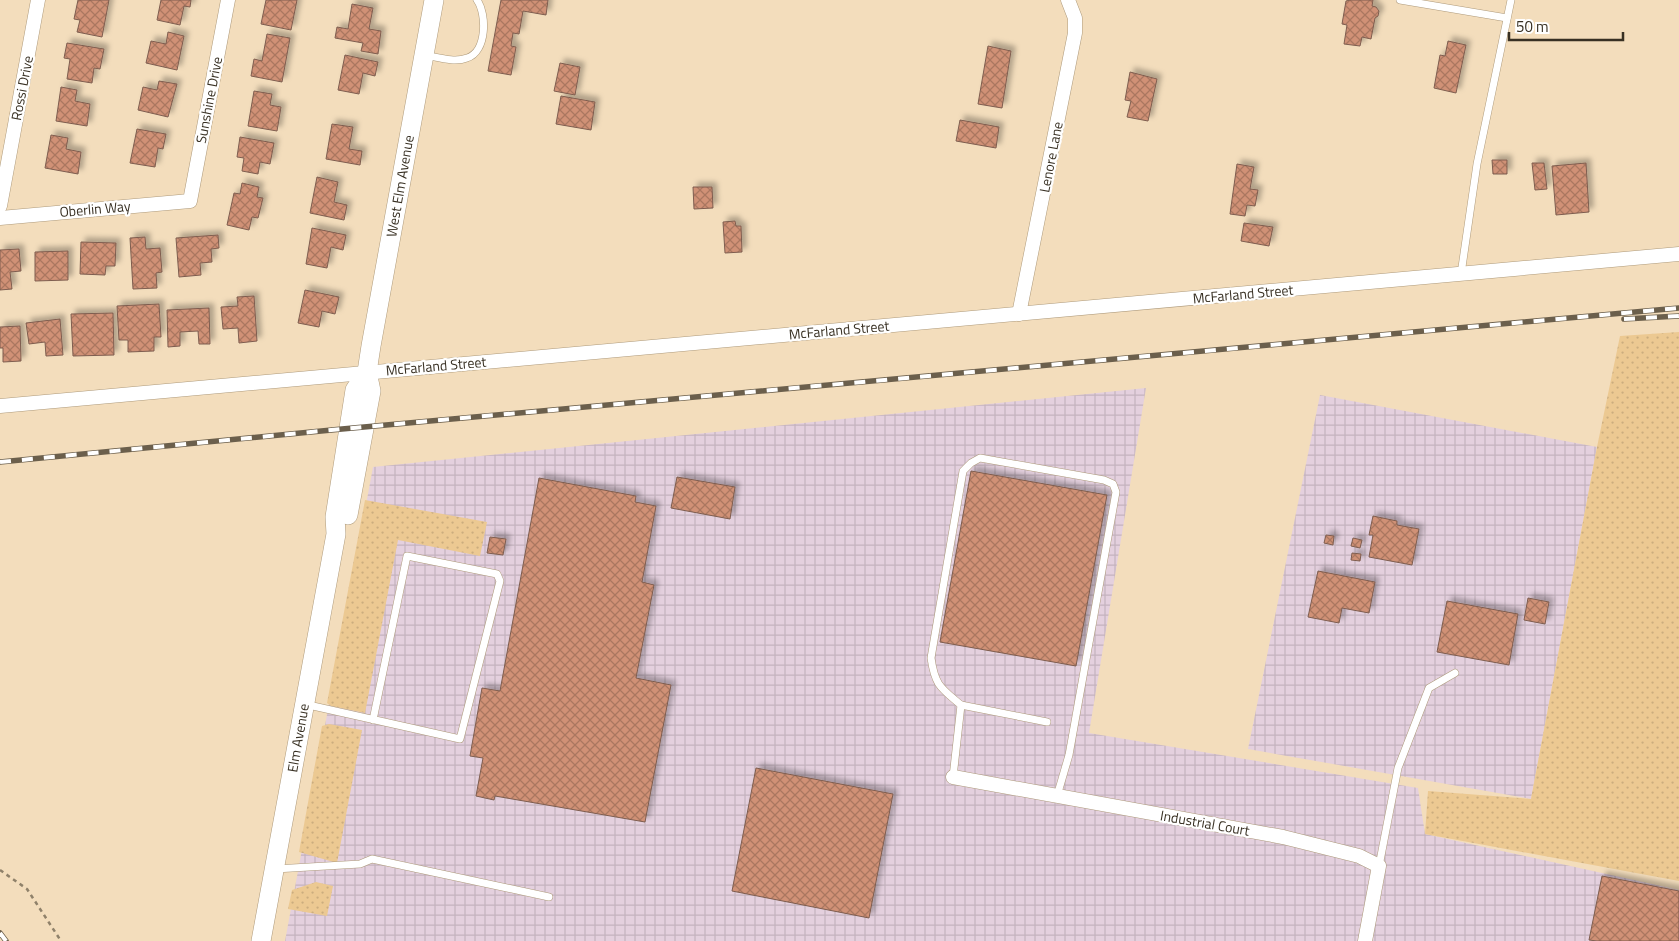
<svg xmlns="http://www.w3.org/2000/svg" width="1679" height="941" viewBox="0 0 1679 941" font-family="'Titillium Web',sans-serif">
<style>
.industrial{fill:url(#industrial-grid)}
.grass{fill:url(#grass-dots)}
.building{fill:url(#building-cross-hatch);stroke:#7e5d4f;filter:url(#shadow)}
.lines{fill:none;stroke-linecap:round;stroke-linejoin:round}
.lane-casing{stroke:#ae9a7b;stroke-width:8}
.street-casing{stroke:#ae9a7b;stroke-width:15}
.secondary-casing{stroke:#ae9a7b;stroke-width:20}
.path{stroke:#8f816a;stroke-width:2.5;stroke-dasharray:4 4;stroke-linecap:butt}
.lane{stroke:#fff;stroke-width:7}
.street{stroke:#fff;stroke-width:14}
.secondary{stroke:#fff;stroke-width:19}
.rail-casing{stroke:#6b5f4c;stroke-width:5.5}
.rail{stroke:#fff;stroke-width:4;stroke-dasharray:11;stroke-linecap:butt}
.labels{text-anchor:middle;stroke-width:4.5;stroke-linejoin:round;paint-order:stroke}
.street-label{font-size:14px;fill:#383023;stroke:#fff}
</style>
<defs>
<pattern id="industrial-grid" width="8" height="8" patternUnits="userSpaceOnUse" patternTransform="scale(1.25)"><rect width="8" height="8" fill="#e4d0de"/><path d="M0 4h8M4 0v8" fill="none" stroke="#c4b3be"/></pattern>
<pattern id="grass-dots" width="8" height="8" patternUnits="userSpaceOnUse" patternTransform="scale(1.25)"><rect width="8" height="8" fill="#ecc992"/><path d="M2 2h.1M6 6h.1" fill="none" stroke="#cbad7e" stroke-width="1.8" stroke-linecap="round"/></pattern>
<pattern id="building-cross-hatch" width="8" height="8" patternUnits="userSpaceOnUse" patternTransform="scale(1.25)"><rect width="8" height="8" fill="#d09176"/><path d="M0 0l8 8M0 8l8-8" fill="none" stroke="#aa7760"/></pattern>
<filter id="shadow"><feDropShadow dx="4.5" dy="-4.5" stdDeviation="2.5" flood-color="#0004"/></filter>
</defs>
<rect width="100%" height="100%" fill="#f3ddbc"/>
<g class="industrial">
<polygon points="1146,388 1089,733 1418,788 1425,834 1679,890 1679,941 285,941 373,467"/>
<polygon points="1320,395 1597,447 1531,799 1248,749"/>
</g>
<g class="grass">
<polygon points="1679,332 1679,881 1425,834 1428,791 1531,799 1597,447 1620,336"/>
<polygon points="365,500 487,522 480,556 398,540 365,713 331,706 327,703"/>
<polygon points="329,724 362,730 337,863 299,852 322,726"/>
<polygon points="316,882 333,886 327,916 288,909 292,890"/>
</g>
<g class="building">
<polygon points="78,0 109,0 102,37 77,32 80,20 74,19"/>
<polygon points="161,0 191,0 190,7 184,6 180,25 157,20"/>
<polygon points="266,0 297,0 291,30 261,24"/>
<polygon points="501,0 548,0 546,15 523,11 519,34 513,33 511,46 516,47 511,75 488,71"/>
<polygon points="1350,0 1373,0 1372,6 1376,7 1379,11 1378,16 1375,18 1371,39 1362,37 1360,46 1344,44 1347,25 1342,24 1346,1"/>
<polygon points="352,4 373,8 369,29 381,31 378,54 361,51 363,43 335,38 337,27 348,29"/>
<polygon points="168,32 184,36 177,70 146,63 151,41 166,44"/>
<polygon points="267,34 290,38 282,82 251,76 254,59 262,61"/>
<polygon points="1448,41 1466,45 1456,93 1434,88 1440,55 1445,56"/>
<polygon points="67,43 104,49 100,69 94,68 92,83 67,79 70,59 64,58"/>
<polygon points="988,46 1011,51 1002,108 978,104"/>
<polygon points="345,55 378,62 375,76 363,73 359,94 338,90"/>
<polygon points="560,63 580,67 575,95 554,91"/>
<polygon points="1130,72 1157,79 1148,121 1127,117 1131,101 1125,100"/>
<polygon points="159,81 177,84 168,117 138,110 143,87 157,90"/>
<polygon points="61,87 77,90 75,101 90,104 87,126 56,121"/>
<polygon points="254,91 272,94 270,105 281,107 277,131 248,126"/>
<polygon points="561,96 595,102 591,130 556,124"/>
<polygon points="960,120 999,127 996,148 956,141"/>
<polygon points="332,124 353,127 349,149 362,151 360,165 326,159"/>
<polygon points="137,129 166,134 163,149 158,148 155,167 130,163"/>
<polygon points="51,135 68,138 66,149 81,152 78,174 45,168"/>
<polygon points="240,137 274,143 270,164 260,162 258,174 242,171 244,158 237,157"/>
<polygon points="1492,160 1507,160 1507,174 1493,174"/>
<polygon points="1532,163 1544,163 1547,189 1535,190"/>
<polygon points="1586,163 1589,212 1556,215 1552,166"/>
<polygon points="1237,164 1254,167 1250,189 1258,190 1255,206 1247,205 1245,216 1230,214"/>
<polygon points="317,177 338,182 334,202 347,205 344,220 310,213"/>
<polygon points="242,183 259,187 257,197 263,198 258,218 252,217 249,230 227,225 234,193 240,194"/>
<polygon points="693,187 712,187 713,208 694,209"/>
<polygon points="735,221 736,226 741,226 742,252 725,253 723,222"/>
<polygon points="1244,223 1273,227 1269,246 1241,241"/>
<polygon points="312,228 346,235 343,250 331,247 327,268 306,264"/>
<polygon points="218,235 219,248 211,249 212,262 200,263 201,275 179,277 176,238"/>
<polygon points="145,237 146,249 160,248 162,272 156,273 157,288 133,289 130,238"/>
<polygon points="81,242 116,243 115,266 106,266 105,275 80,274"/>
<polygon points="19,249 21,271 10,272 12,289 0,290 0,250"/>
<polygon points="68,251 68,280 35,281 35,252"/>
<polygon points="305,290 339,297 335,314 322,311 319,327 298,323"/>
<polygon points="254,296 257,341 239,343 238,328 223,329 221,307 238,306 237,297"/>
<polygon points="159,304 161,337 154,337 154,351 128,352 128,340 119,340 117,306"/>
<polygon points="209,308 210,344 199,344 198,331 180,332 180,346 168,347 167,310"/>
<polygon points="113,313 114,355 73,356 71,314"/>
<polygon points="60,319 63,355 46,356 45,342 29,344 26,323"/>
<polygon points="20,326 21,361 3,362 3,348 0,348 0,327"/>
<polygon points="971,471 1107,495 1076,666 940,642"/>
<polygon points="677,477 735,487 730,519 671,508"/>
<polygon points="539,478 636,496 635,502 656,506 642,582 654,585 636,678 671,685 645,822 495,796 494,800 476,796 483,758 470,756 482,688 500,691"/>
<polygon points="1373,516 1397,521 1397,525 1419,529 1412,565 1369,557 1373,535 1369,535"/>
<polygon points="1326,535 1334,536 1333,545 1324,543"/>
<polygon points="490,537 506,539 503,555 487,553"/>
<polygon points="1353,538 1362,540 1360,548 1351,546"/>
<polygon points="1352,553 1361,554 1360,561 1351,560"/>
<polygon points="1318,571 1375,582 1369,613 1342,608 1339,623 1308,617"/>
<polygon points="1528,598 1549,602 1545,624 1524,620"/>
<polygon points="1447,601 1518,614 1509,665 1437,652"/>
<polygon points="756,768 893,794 869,918 732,891"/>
<polygon points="1602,876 1679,891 1679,941 1597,941 1589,940"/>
</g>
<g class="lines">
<g class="lane-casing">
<g id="lane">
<polyline points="1400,0 1507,18"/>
<path d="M 424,55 C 437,57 454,63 467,58 C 487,52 487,14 477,0"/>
<polyline points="1461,274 1477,164 1511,0"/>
<polyline points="304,704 460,739 500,581 497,574 407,556 373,720"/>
<polyline points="961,705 1047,722"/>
<path d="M 953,777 L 961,705 C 941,688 935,686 931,658 L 963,471 L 971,463 L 980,458 L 1104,480 L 1113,484 L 1116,492 L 1069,755 L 1057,796"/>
<polyline points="1379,866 1398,768 1429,688 1455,673"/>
<polyline points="275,869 360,864 372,859 549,897"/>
</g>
</g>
<g class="street-casing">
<g id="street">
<polyline points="0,206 38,0"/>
<polyline points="0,218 190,201 228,0"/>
<polyline points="1019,314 1075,33 1075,18 1068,0"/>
<polyline points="0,406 1679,254"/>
<polyline points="953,777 1283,837 1359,856 1379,866 1365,941"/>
</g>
</g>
<g class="secondary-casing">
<g id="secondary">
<polyline points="348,515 371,391 367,372 371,346 434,0"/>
<polyline points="261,941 336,534 335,517 355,390 367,372"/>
</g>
</g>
<polyline class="path" points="0,870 27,889 61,941"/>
<use href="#lane" class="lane"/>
<use href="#street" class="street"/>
<use href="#secondary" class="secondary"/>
<g class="rail-casing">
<g id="rail">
<polyline points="1624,319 1679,316"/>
<polyline points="0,462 342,429 1679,308"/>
<polyline points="0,933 6,941"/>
</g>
</g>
<use href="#rail" class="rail"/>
</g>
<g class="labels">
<g class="street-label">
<text transform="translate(22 88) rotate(-79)" y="5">Rossi Drive</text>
<text transform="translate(209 100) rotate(-79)" y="5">Sunshine Drive</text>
<text transform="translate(1051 157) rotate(-79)" y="5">Lenore Lane</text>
<text transform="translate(400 186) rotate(-80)" y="5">West Elm Avenue</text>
<text transform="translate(95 209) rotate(-5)" y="5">Oberlin Way</text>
<text transform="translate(1243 294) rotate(-5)" y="5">McFarland Street</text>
<text transform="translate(839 330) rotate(-5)" y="5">McFarland Street</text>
<text transform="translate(436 366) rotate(-5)" y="5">McFarland Street</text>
<text transform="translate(298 738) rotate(-80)" y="5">Elm Avenue</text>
<text transform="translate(1205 823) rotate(10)" y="5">Industrial Court</text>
</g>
</g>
<path d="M1509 32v8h114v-8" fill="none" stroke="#383023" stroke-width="2.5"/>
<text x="1516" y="32" font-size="15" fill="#383023" stroke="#ffffff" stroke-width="4" paint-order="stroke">50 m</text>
</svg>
